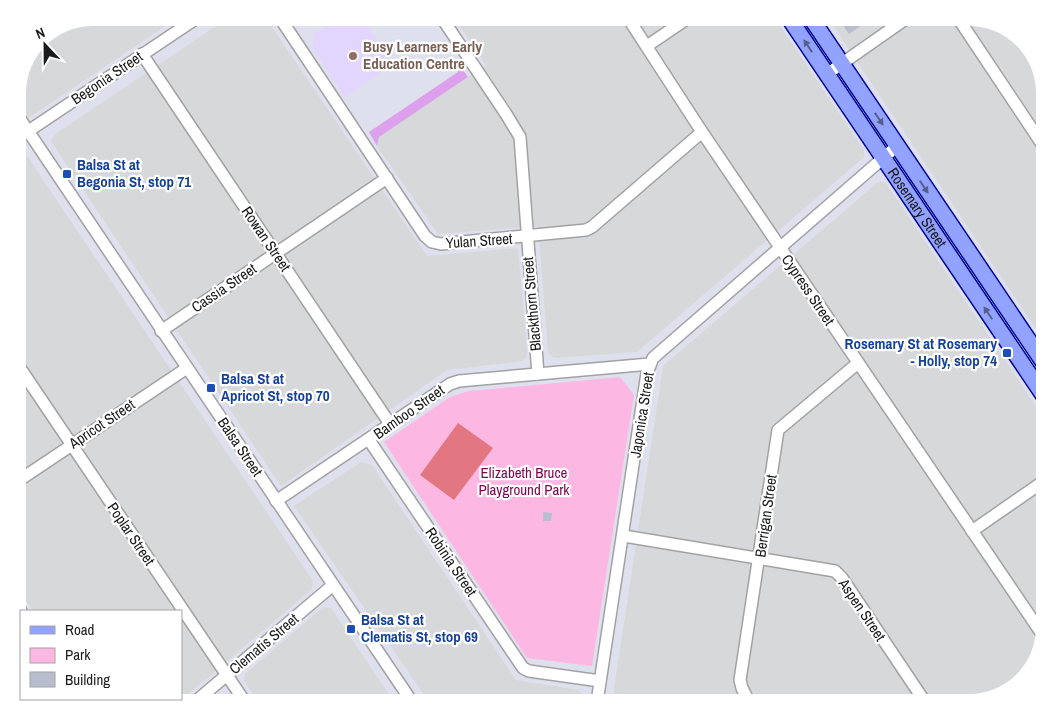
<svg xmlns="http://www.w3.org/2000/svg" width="1062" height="720" viewBox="0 0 1062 720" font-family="'Archivo Narrow',sans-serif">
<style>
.residential{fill:#d7d8d9}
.education{fill:#e2d6ff}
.grass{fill:#dda0ec}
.park{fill:#fcb7e3}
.pitch{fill:#e27781}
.building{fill:#b8becd}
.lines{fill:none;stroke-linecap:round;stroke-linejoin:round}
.minor-casing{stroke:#a2a2a2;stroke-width:14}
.major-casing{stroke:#000691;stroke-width:18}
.minor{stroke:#fff;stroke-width:11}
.major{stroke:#92a2ff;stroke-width:15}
.oneway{fill:#565e8d}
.education-dot{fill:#8d6e63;stroke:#fff;stroke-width:2}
.transit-dot{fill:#1a4fb4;stroke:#fff;stroke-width:2}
.labels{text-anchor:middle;stroke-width:4.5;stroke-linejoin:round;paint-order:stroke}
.education-label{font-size:15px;font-weight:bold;fill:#785e54;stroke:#fff;text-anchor:start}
.street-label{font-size:15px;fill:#1b1b1b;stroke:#fff}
.transit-label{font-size:15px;font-weight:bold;fill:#164399;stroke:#fff;text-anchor:start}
.park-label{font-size:15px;fill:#7c0550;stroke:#fff}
</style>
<rect width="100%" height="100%" fill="#dfe0ed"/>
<g class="residential">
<polygon points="93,18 177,18 18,125 18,88 40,39"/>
<polygon points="228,18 266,18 427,256 518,248 527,352 526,358 522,361 447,370 281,486 52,143 52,139 54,135"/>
<polygon points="454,18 775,18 864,150 864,157 637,352 555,358 551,356 548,351 538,226 438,234 377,146 379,137 486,65"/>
<polygon points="828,18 969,18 1011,30 1035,56 1044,93 1044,341"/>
<polygon points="18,152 25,153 313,581 312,589 179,702 95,702 92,699 181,699 181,611 33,611 18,588"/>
<polygon points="881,182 886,183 1044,418 1044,627 1032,669 1006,693 969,702 612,702 663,366 877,183"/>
<polygon points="361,462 372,465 516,680 579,690 584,697 584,702 429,702 294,506"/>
<polygon points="323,607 331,608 394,702 258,702 244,681 245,674"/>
<polygon points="220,696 228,696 232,702 212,702"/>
</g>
<polygon class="education" points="338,18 362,18 393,64 345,97 312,48 315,33"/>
<polygon class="grass" points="460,66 468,77 379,137 377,146 369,132 458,72"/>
<polygon class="park" points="620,377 634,395 592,666 527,658 384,442 450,397 469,391"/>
<polygon class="pitch" points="458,423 493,448 454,500 420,475"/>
<g class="building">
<polygon points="838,18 861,18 865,23 849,34"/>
<polygon points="543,512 552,513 551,521 543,521"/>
</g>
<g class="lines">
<g class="minor-casing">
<g id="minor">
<polyline points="280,18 425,236 432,242 441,244 586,230 592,227 702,132"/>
<polyline points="442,18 506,114 520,137 538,374"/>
<polyline points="628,18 702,132 1042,634"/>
<polyline points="958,18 1044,147"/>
<polyline points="647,46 688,18"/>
<polyline points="142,54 390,424"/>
<polyline points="827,74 907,18"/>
<polyline points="18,116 412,702"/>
<polyline points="18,138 197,18"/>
<polyline points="161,331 387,178"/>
<polyline points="18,365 245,702"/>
<polyline points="369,440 523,668 529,671 600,681"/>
<polyline points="18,481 187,368"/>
<polyline points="276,501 450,384 459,381 650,364"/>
<polyline points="972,531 1044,481"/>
<polyline points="624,536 835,571 842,578 925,702"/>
<polyline points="18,606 21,611"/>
<polyline points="195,702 333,585"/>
<polyline points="597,702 647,373 653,358 897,146"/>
<polyline points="749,702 742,688 740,680 778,430 858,363"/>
</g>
</g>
<g class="major-casing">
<g id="major">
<path id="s1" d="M 789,18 L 1044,396"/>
<polyline points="811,18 1044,363"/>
</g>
</g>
<use href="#minor" class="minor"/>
<use href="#major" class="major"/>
</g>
<defs><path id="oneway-solid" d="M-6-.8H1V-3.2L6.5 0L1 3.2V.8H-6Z" transform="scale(1.25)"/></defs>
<g class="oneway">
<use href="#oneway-solid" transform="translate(808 46) rotate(-124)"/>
<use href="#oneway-solid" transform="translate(879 119) rotate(56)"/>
<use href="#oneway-solid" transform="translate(924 187) rotate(56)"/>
<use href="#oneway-solid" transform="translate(988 313) rotate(-124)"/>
</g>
<circle class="education-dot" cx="353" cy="56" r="5"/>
<g class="transit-dot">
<rect x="62" y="169" width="10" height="10" rx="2.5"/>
<rect x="1002" y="348" width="10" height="10" rx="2.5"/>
<rect x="206" y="383" width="10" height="10" rx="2.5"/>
<rect x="346" y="624" width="10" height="10" rx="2.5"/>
</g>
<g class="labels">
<g class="education-label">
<text x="363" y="52">Busy Learners Early<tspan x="363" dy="17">Education Centre</tspan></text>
</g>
<g class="street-label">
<text transform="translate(107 78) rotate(-34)" y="5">Begonia Street</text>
<text dy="5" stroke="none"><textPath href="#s1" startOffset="229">Rosemary Street</textPath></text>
<text transform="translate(266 239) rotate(56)" y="5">Rowan Street</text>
<text transform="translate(479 241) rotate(-4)" y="5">Yulan Street</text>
<text transform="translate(224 288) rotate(-34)" y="5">Cassia Street</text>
<text transform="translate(808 290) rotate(56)" y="5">Cypress Street</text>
<text transform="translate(532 304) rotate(-95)" y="5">Blackthorn Street</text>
<text transform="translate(409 412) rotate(-35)" y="5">Bamboo Street</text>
<text transform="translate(642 415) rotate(-81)" y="5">Japonica Street</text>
<text transform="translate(102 424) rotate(-34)" y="5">Apricot Street</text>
<text transform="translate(240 447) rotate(56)" y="5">Balsa Street</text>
<text transform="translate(766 516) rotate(-82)" y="5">Berrigan Street</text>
<text transform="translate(131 534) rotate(56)" y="5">Poplar Street</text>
<text transform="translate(451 562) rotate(56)" y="5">Robinia Street</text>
<text transform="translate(862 610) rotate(56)" y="5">Aspen Street</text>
<text transform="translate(264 644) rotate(-40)" y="5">Clematis Street</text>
</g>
<g class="transit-label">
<text x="77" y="170">Balsa St at<tspan x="77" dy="17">Begonia St, stop 71</tspan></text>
<text x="997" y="349" text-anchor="end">Rosemary St at Rosemary<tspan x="997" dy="17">- Holly, stop 74</tspan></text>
<text x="221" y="384">Balsa St at<tspan x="221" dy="17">Apricot St, stop 70</tspan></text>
<text x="361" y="625">Balsa St at<tspan x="361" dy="17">Clematis St, stop 69</tspan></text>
</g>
<g class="park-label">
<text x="524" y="478">Elizabeth Bruce<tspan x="524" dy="17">Playground Park</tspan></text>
</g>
</g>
<path d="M0 0H1062V720H0ZM93 26H969A67 67 0 0 1 1036 93V627A67 67 0 0 1 969 694H93A67 67 0 0 1 26 627V93A67 67 0 0 1 93 26Z" fill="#fff" fill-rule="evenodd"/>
<rect x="20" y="610" width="162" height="90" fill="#ffffff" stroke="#a4a4a4"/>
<rect x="30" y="626" width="25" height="8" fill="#92a2ff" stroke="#a4a4a4"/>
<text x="65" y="635" font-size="15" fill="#1b1b1b">Road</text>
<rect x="30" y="648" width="25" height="15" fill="#fcb7e3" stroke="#a4a4a4"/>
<text x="65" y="660" font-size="15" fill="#1b1b1b">Park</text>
<rect x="30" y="672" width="25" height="15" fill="#b8becd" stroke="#a4a4a4"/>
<text x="65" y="685" font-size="15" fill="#1b1b1b">Building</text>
<g transform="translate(45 45) rotate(338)" stroke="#ffffff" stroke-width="4" paint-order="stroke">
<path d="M0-4L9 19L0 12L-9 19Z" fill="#1b1b1b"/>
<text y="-8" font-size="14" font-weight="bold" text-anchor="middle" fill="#1b1b1b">N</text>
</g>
</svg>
